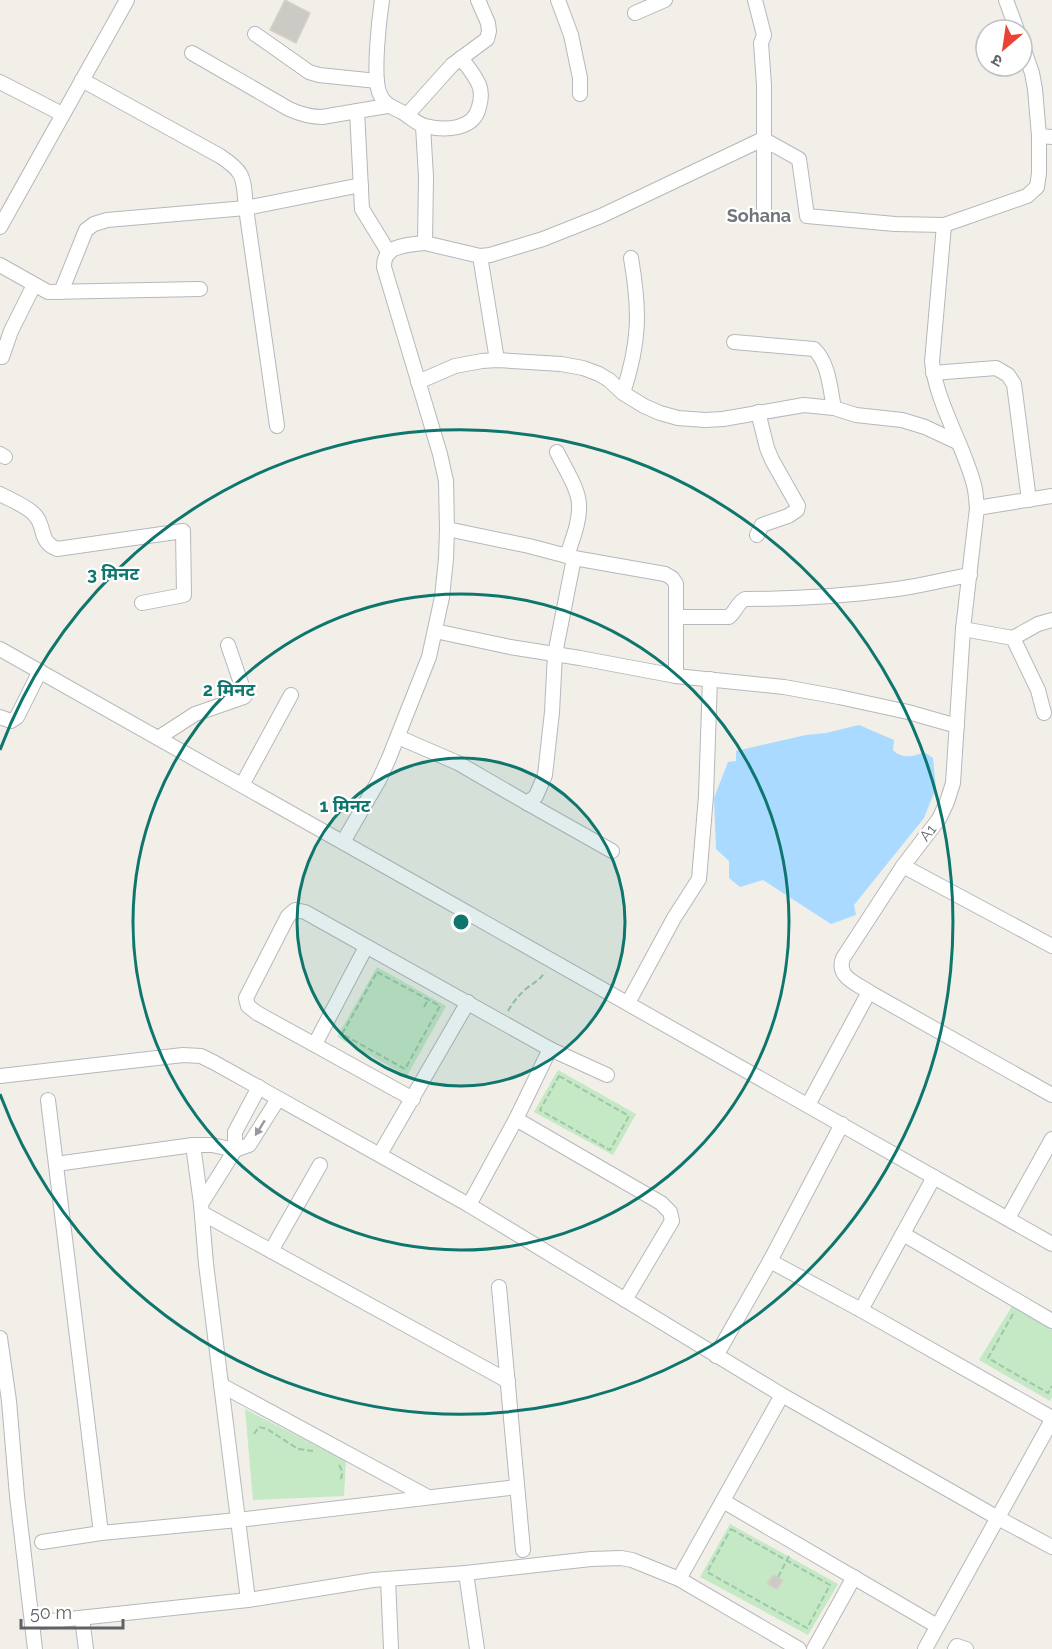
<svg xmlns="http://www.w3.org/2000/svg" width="1052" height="1649" viewBox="0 0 1052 1649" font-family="Raleway,'Noto Sans Devanagari',sans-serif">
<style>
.green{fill:#c5e8c5}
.water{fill:#aadaff}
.building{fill:#cccac5;stroke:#d6d1c6;stroke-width:1.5}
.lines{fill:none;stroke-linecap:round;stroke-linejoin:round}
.minor-casing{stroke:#b5b8bc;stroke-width:16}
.path{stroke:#9cc7a9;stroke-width:2;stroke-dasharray:6 3;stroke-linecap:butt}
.minor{stroke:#fff;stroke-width:14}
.oneway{fill:#979a9d}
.ring{fill:none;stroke:#0f766e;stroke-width:3}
.labels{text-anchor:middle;stroke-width:4.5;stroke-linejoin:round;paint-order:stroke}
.street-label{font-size:15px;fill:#5f6368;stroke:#fff}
.quarter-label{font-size:18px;font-weight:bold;fill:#70757a;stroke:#fff}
.centre{fill:#0f766e;stroke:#fff;stroke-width:3}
.ring-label{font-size:18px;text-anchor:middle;font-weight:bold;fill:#0f766e;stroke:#fff;stroke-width:4.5;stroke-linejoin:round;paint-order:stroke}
</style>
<rect width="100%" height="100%" fill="#f1efe8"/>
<g class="green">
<polygon points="377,967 446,1006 407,1076 337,1037"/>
<polygon points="558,1070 636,1114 613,1155 534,1112"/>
<polygon points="1012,1306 1052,1329 1052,1397 1050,1401 979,1360"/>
<polygon points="245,1409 346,1461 344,1496 253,1500"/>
<polygon points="730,1524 838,1584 808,1635 700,1577"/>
</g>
<path class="water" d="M 859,725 L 894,740 L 893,750 C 902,759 914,757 924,752 L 933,758 L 936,788 L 924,818 L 854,905 L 856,915 L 831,924 L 763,880 L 740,887 L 729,878 L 729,861 L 716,849 L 714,798 L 728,762 L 736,761 L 736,751 L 806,735 L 826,733 Z"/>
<g class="building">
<polygon points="285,0 310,13 296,43 270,30"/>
<polygon points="773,1575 783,1580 777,1589 767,1584"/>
</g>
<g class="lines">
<g class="minor-casing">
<g id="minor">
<path d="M 382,0 C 379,20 373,74 379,92 C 384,105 390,106 402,112 C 409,116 417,124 425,126 C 445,131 474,130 479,107 C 481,100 482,92 479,85 C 475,75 467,66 461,58"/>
<polyline points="558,0 571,35 580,78 580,94"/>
<polyline points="755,0 764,35 761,43 764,85 764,210"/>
<polyline points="1006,0 1017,30"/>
<polyline points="635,13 665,0"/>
<polyline points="255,34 309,72 319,75 377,81"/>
<polyline points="1022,44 1032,73 1035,89 1039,136 1052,137"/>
<path d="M 192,53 L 289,109 C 300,114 309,117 322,117 L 387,106"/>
<path d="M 82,80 L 220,156 C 246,173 243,178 246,208 L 277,426"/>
<polyline points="0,82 62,114"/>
<polyline points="357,111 362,209 389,253"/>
<polyline points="407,115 452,65 487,39 489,31 488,23 478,0"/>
<path d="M 944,225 L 932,362 C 937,405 963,443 974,485 C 976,492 976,500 977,508"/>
<polyline points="0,227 127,0"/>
<polyline points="425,243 480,256 497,360"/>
<polyline points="480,256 490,255 543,239 601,216 763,139 799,159 807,216 895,224 944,225 1027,196 1037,187 1039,173 1039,136"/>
<polyline points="0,265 48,292 200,289"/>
<polyline points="61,292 86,230 94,224 107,220 246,208 361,185"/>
<path d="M 734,342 L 814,349 C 829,363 830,389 834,408"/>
<polyline points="2,357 11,331 34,285"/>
<polyline points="933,373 996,368 1008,375 1014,384 1029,500"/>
<polyline points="418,382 455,366 482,361 497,360 561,364 583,368 599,374 609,380 623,393 644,406 660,413 678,418 705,420 723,419 804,405 834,408 856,415 902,420 925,427 957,442"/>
<path d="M 623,393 C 640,342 640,310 631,258"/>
<polyline points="0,454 5,457"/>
<path d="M 0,494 C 11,500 25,505 34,514 C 46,525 38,542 57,549 L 183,531 L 184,595 L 142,603"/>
<path d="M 1052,496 L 977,508 L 963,629 L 953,783 L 947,802 L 939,819 L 903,866 L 843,958 C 836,977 856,983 869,992 L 1052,1095"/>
<polyline points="447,529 529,546 567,556"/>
<polyline points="757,535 762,525 788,516 797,510 798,506 772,460 767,448 758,412"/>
<polyline points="574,558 665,574 672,578 676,584 676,676"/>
<path d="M 677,617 L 729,617 C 736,611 738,602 745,599 C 796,599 847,596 897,589 C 921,586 946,579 970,575"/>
<polyline points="963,629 1013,638 1038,690 1044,713"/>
<polyline points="435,631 510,647 580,658 676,676 784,687 839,697 908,712 957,726"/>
<polyline points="1013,638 1038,624 1052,620"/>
<polyline points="0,649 445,900 1052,1244"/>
<polyline points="0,717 11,721 17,717 40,671"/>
<path d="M 398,737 L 458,763 L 527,803 L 536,796 L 545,775 L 552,712 L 555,654 L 574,558 L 567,556 C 572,540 580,522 579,505 C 579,489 564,467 557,452"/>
<polyline points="158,738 195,714 244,697 245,695 228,645"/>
<polyline points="242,785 291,695"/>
<polyline points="527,803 612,851"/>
<path d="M 343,842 L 379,780 L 389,758 L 429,657 L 442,597 L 446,559 L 447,529 L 446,481 L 440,454 L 384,267 C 384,262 385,256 389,252 C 397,245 415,244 425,243 L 426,177 L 423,126"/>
<polyline points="903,866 1052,946"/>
<polyline points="628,1003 674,918 699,879 706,796 710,679"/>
<polyline points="315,1044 366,947"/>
<polyline points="550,1049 607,1075"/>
<polyline points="0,1076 183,1055 201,1056 215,1063 469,1205 782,1395 998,1518 1052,1547"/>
<polyline points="413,1099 257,1013 248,1006 246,998 288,916 295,910 305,912 550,1049 516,1119 469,1205"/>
<polyline points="48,1100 101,1533 238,1520 517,1487"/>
<polyline points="808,1105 869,992"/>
<polyline points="516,1119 661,1203 670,1212 672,1221 625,1300"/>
<polyline points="193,1145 201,1204"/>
<polyline points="380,1154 468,1002"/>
<polyline points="56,1164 193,1145 212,1145 235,1150 249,1145 278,1099"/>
<polyline points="202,1213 508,1381"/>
<polyline points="1008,1218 1052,1139"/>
<polyline points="903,1234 1052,1321"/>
<polyline points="271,1251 320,1165"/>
<polyline points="770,1261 861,1310 1052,1418"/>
<polyline points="499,1287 523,1550"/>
<polyline points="861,1310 934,1177"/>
<polyline points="0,1338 9,1401 17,1496 35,1649"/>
<polyline points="716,1356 770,1261 842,1124"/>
<polyline points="221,1385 428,1497"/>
<polyline points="723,1501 937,1626"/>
<polyline points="42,1542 101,1533"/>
<polyline points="466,1573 477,1649"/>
<polyline points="388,1579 391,1649"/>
<polyline points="679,1579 799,1649"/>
<polyline points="248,1600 206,1264 201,1204 235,1150 235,1132 259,1087"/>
<polyline points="82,1618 86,1649"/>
<polyline points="32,1623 248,1600 373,1580 466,1573 591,1559 621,1558 632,1560 679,1579 782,1395"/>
<polyline points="814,1649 854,1577"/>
<polyline points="925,1649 1052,1420"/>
<polyline points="955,1649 957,1646 966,1649"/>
</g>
</g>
<g class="path">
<polygon points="377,972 440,1006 405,1069 342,1034"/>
<polyline points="424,1007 428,1000"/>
<path d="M 508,1011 C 513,1002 519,995 527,988 C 534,983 540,980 545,972"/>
<polygon points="559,1076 629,1116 610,1150 540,1110"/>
<polyline points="1013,1314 988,1358 1048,1393 1052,1386"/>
<polyline points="254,1434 259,1427 267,1429 298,1449 313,1451"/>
<path d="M 339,1465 C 343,1471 343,1476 339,1482"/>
<polygon points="731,1529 830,1585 807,1628 707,1572"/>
<polyline points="778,1577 789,1556"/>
</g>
<use href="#minor" class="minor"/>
</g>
<defs><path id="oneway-solid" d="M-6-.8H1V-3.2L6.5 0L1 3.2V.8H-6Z" transform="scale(1.5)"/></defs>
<use class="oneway" href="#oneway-solid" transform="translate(260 1128) rotate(122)"/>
<circle cx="461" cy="922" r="164" fill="#0f766e" fill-opacity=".12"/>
<g class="ring">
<circle cx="461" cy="922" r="164"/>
<circle cx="461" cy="922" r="328"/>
<path d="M0 750A492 492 0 1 1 0 1094"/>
</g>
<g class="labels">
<g class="street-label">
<text transform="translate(928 833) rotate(-52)" y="5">A1</text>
</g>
<g class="quarter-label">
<text x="759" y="222">Sohana</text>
</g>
</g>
<circle cx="461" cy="922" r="9" class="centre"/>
<g class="ring-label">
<text x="113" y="580">3 मिनट</text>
<text x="229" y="696">2 मिनट</text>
<text x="345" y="812">1 मिनट</text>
</g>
<g transform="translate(1004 48) rotate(209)"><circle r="28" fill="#ffffff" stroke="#bfc1c3" stroke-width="1.5"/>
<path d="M0-4.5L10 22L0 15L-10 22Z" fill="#ea4335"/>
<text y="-9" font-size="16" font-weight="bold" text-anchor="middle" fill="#5f6368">उ</text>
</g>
<path d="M21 1619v9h102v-9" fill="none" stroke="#5f6368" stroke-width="3"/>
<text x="30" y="1619" font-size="18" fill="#5f6368" stroke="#ffffff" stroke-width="4.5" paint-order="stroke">50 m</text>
</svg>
